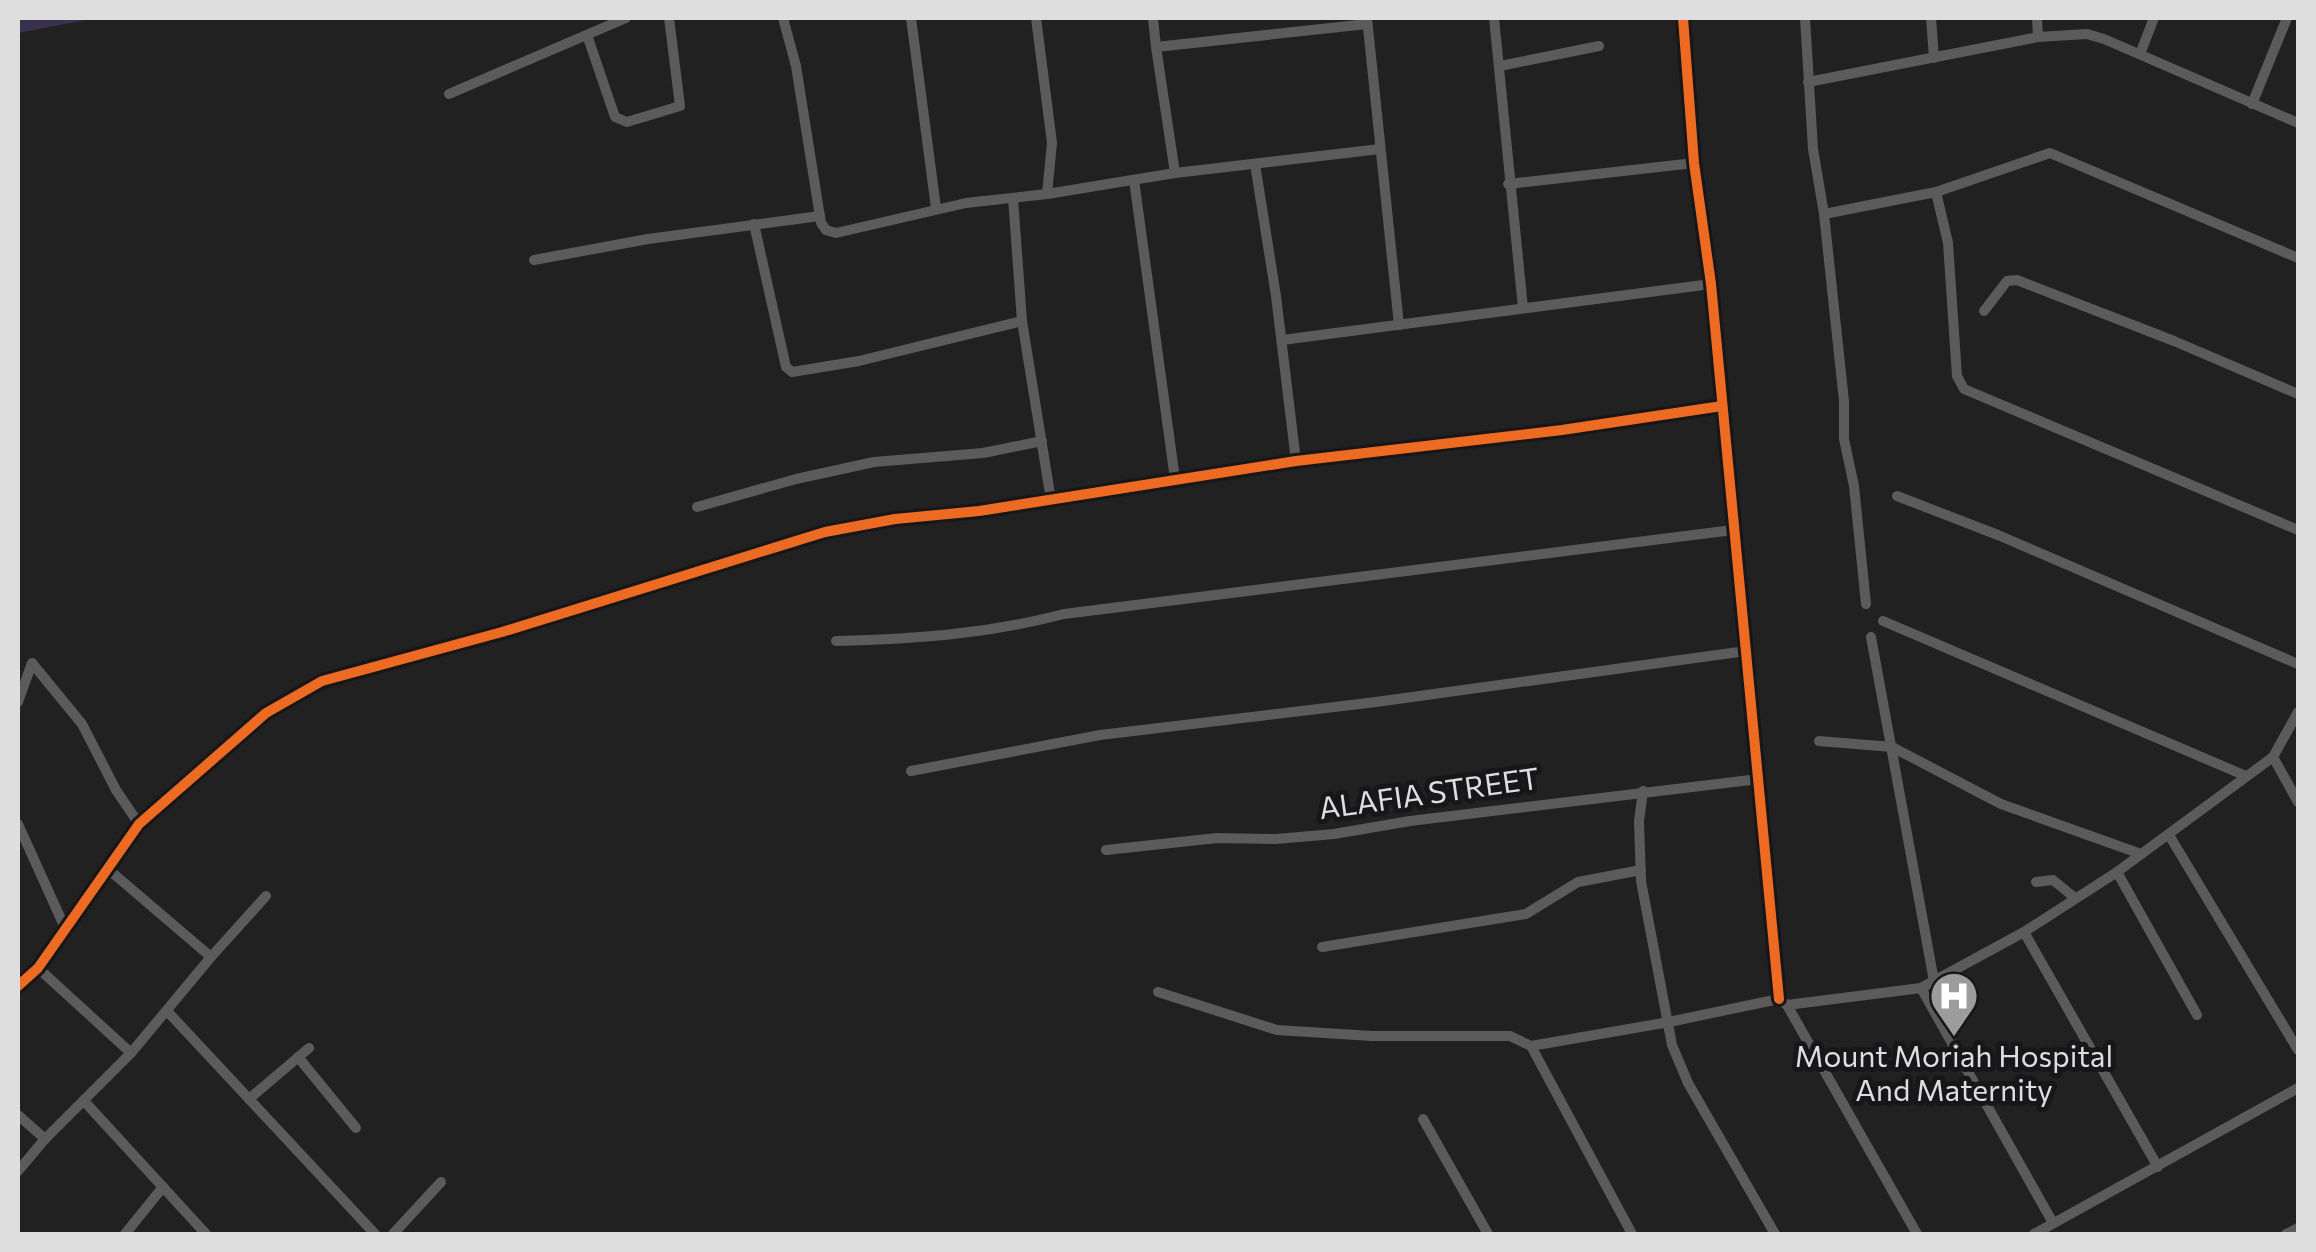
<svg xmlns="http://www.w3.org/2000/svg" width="2316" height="1252" viewBox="0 0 2316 1252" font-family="Commissioner,sans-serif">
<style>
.green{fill:#383150}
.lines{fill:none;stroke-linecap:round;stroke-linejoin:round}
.street{stroke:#5b5b5b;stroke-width:10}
.cycleway-casing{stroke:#171619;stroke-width:16}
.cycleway{stroke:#ed6a23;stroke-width:10}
.labels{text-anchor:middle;stroke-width:10;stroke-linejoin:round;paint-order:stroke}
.street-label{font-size:30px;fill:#dededf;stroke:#171619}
.poi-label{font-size:30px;fill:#dededf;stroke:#171619}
</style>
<rect width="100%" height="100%" fill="#212121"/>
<polygon class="green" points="18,18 97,18 18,33"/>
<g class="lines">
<g class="street">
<polyline points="783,18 796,66 821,223 826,230 836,233 966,203 1047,194 1175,173 1380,149"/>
<polyline points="911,18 936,208"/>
<polyline points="1036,18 1052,143 1047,194"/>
<polyline points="1153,18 1156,47"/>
<polyline points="1367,18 1399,325"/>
<polyline points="1494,18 1523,308"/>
<polyline points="1683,18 1694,163 1711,284 1779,999"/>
<polyline points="1805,18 1813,149 1824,214 1844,401 1844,439 1854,486 1866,604"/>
<polyline points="1931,18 1934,58"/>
<polyline points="2037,18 2038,37"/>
<polyline points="587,35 615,117 627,122 680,106 669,18"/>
<polyline points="2140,54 2154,18"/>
<polyline points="1500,66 1599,46"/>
<polyline points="1808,82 2038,37 2087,34 2104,39 2298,123"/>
<polyline points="449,94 626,18"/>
<polyline points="2252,104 2287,18"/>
<polyline points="1255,164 1276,296 1296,461"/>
<polyline points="1175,173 1156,47 1367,24"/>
<polyline points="1134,180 1175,479"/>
<polyline points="1508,184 1694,163"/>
<polyline points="1936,192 1948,243 1957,376 1964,389 2298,530"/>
<polyline points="1013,198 1022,321 1051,500"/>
<polyline points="1824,214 1936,192 2050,153 2298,258"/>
<polyline points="754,224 786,367 792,372 859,361 1022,321"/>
<polyline points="534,260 648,239 820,216"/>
<polyline points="1984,311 2007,281 2017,280 2174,341 2298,394"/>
<polyline points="1282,340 1711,284"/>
<polyline points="1897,496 1998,535 2298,664"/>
<polyline points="697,507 796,479 874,462 983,453 1042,441"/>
<polyline points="1883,621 2246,776"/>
<polyline points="1871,637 1934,981"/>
<path d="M 836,641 C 916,639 987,634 1064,614 L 1733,530"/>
<polyline points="18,702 32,663 82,724 116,790 139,824"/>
<polyline points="1819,741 1892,747 2001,804 2141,854"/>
<polyline points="2273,757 2298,802"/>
<polyline points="911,771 1100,735 1376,702 1746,651"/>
<polyline points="1643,791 1639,821 1641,881 1672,1045 1688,1083 1775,1234"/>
<polyline points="18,824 65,928"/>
<polyline points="2169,835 2298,1050"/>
<polyline points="1106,850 1217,838 1276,839 1334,834 1410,821 1759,779"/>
<polyline points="2117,872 2197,1015"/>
<polyline points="2036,882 2053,880 2075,898"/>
<polyline points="2024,932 2158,1167"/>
<polyline points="1322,947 1526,914 1578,882 1641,870"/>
<polyline points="211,957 266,896"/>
<polyline points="38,968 131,1053"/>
<polyline points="18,986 38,968 139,824 266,713 322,681 502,632 825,532 895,519 979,511 1296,461 1562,430 1722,406"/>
<polyline points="1921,988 2053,1223"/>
<polyline points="1158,992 1277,1030 1372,1036 1510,1036 1531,1046 1632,1234"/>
<polyline points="1787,1005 1917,1234"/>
<polyline points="167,1011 375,1234"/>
<polyline points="1531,1046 1669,1022 1779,999 1787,1005 1921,988 2024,932 2117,872 2273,757 2298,712"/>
<polyline points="298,1057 356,1128"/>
<polyline points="249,1099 309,1048"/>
<polyline points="84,1101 206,1234"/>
<polyline points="18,1115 45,1139"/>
<polyline points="1423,1119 1488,1234"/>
<polyline points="18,1171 45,1139 131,1053 211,957 115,875 106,871"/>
<polyline points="125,1234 163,1187"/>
<polyline points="393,1234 441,1182"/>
<polyline points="2034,1234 2298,1088"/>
<polyline points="2286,1234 2298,1228"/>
</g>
<g class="cycleway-casing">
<g id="cycleway">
<polyline points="1683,18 1694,163 1711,284 1779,999"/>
<polyline points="18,986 38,968 139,824 266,713 322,681 502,632 825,532 895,519 979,511 1296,461 1562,430 1722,406"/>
</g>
</g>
<use href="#cycleway" class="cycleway"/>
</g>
<defs>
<g id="hospital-pin" transform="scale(2.5)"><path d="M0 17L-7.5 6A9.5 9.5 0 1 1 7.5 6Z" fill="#9c9c9c" stroke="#171619"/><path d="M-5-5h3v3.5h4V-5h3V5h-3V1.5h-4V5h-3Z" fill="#fff"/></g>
</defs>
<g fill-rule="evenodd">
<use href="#hospital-pin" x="1954" y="996"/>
</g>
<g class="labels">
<g class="street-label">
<text transform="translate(1429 794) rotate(-8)" y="10">ALAFIA STREET</text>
</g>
<g class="poi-label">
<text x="1954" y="1067">Mount Moriah Hospital<tspan x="1954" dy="34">And Maternity</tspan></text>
</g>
</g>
<rect width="2316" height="1252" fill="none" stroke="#dededf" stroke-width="40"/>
</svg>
